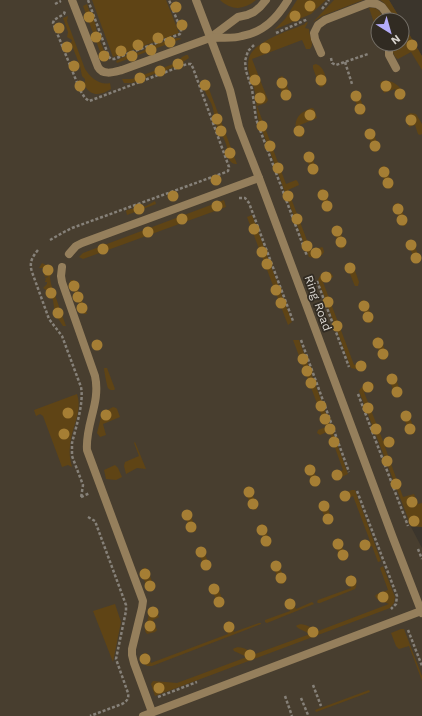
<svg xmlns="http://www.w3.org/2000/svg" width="422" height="716" viewBox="0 0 422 716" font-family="'Work Sans',sans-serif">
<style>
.built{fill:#483e2f}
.green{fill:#5f4415}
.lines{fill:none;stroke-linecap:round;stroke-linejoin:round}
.path{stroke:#868179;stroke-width:2.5;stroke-dasharray:3 2;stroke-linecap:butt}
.service{stroke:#957f5c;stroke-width:8}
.tree{fill:#a57e34}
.labels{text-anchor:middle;stroke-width:3.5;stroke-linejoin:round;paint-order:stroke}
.street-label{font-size:12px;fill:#d8d4ce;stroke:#312b22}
</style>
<rect width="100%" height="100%" fill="#3b352c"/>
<polygon class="built" points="0,0 389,0 401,20 378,20 378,44 402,44 402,22 422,56 422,527 411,527 422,548 422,716 0,716"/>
<g class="green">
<polygon points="92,0 166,0 179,33 113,57"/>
<path d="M 220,0 L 256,0 C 244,10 232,11 220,0 Z"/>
<polygon points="297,0 326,0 311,14 274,30 285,19"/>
<polygon points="334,0 363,0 322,16 313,22"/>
<path d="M 380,0 L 389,0 L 401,20 L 393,20 C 390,12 388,5 380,0 Z"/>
<polygon points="87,4 90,13 95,22 97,34 103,48 106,59 103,59 102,57 83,6"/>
<path d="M 369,8 C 378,7 381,12 384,20 L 378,20 L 378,34 Z"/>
<path d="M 68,16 L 67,21 L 85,69 C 90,77 100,86 110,83 L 111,89 C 105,93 96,97 89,91 C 88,90 85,87 85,86 C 84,84 85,81 85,79 L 82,76 L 80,66 L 71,43 L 72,40 L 67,37 L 68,32 L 63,18 Z"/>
<path d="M 308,22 L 305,28 L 309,29 C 309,37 315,43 310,49 L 306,49 L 302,40 L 252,59 L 268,100 L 266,103 L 257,106 L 286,184 L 296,180 L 298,182 L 299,185 L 288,190 L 311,251 L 322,247 L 323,248 L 324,252 L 322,255 L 315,258 L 309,257 L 259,122 C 256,110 257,99 254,88 C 251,78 246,69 249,58 C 252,42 291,30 305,24 L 305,23 Z"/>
<path d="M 402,22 L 422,56 L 422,70 L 411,52 L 398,59 C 393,57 392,49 393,44 L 402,44 Z"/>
<polygon points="176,38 180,38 181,39 117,63 116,61 127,55 140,52 161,42 170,41"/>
<polygon points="186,55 188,55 189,58 180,64 160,73 154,74 139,80 132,83 124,83 122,79 132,79 176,63 182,57"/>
<path d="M 316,64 C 323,66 327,77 326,84 L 322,87 L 320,87 L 319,85 L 313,68 L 313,65 Z"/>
<polygon points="282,76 284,78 291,96 291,98 287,100 284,99 278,81 278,78"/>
<path d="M 206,81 L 237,164 C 233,164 231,163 229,159 C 227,154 228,149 226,144 C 224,137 219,132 216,124 C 214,117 214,109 211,103 C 207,95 204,92 203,82 Z"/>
<path d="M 382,81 C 393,79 403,87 404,98 L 402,100 L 399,100 L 395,89 L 384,93 L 380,83 Z"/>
<polygon points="356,91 358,93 365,111 364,114 361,115 360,113 353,95 353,93"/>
<path d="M 311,108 L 312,108 L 314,109 L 317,118 L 300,125 L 304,134 L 302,137 L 299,137 C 292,123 296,114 311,108 Z"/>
<polygon points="410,113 416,114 422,124 422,134 420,135 418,134 415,125 409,127 406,116"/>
<polygon points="368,129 371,129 372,130 379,147 379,150 375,152 373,150 367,131"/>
<polygon points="307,152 310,152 311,154 317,171 317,173 314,175 312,173 305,155 306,153"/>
<polygon points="383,166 386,167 392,184 393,187 390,189 387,187 380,169 381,167"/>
<polygon points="320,189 323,189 324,190 331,208 331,210 327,212 326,210 319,192"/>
<polygon points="224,200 226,207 83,259 79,257 83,253"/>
<polygon points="155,201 156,204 127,215 126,211 127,210 146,206"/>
<polygon points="396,203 399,203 407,223 405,226 403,226 401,224 394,206 394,205"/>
<polygon points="252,215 292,322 288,325 247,217"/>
<polygon points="337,226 339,228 345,245 345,247 341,249 340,248 333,229 334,227"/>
<polygon points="411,240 413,241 420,260 418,263 417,263 415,261 408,243"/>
<polygon points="42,263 52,268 50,278 51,284 66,326 63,326 55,314 53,300 51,296 50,293 43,288 47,284 47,282 45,282 45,281 46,280 45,278 48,277 47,276 45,277 44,275 48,274 48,273 43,273 43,271 47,271 47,268 39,268"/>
<polygon points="349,263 351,263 353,265 359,282 358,286 355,286 354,284 347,266"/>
<path d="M 325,272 L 330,272 L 333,276 L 333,277 L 323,282 L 354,365 L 364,362 L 366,363 L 365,367 C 360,369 356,370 351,368 L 318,280 L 320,276 Z"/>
<polygon points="70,280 74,280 87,314 84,314 82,312"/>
<polygon points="363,300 366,302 373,319 373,321 371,323 369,323 367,322 361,304 361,301"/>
<path d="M 377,337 L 379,337 C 383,343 385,350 387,357 L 385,360 L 383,360 L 382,359 L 375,341 L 375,339 Z"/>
<polygon points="293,340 299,340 348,474 337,479 334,478 333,475 343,470 329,431 320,435 317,433 318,430 326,427"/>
<path d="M 104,368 L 107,368 L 115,389 L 114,390 L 111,390 C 110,390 109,389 108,388 C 107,387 104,370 104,368 Z"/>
<polygon points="390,375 393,374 395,376 401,393 399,397 397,397 395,396 389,378"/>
<polygon points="368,383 372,383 374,385 373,387 364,392 383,441 393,438 395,440 394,444 385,447 403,497 414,494 418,504 422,503 422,527 411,526 359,391 361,388"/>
<path d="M 77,394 C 83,411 71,429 70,446 C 69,453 70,460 72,467 L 68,465 L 62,467 L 43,416 L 40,414 L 36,416 L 34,410 Z"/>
<polygon points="113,407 116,408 117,409 120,417 103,424 106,435 100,437 97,433 102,413"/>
<polygon points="404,412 406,412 408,413 415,431 414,434 412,434 409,432 403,415"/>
<polygon points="135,442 146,469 137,468 126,474 124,466 125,462 139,456 134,443"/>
<polygon points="309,464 312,465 318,483 318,485 316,487 313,485 306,467 307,465"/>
<polygon points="115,465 118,468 122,477 116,480 106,479 104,470"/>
<polygon points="248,486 250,488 257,506 257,509 255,510 252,508 245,491 245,489"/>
<polygon points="352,490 355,490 381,561 378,562 372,546 361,549 359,547 359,546 370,541 353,496 344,500 342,499 341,497 342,494"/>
<polygon points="323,501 326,502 332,520 332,523 328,524 327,523 320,505 320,503"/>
<polygon points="186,510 189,511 196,529 196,531 194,532 191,532 184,513 184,511"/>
<polygon points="262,524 264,525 271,544 269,547 266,546 259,527 260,525"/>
<polygon points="338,538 340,540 346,558 346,559 343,561 341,560 334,542 335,540"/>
<polygon points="199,547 200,547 203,548 210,568 207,570 205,569 198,550"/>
<polygon points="276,561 278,562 285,581 285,582 283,584 279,583 273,564 274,562"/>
<path d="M 383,566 L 395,597 L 394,603 L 390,608 L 155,696 L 151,684 L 153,681 L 177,683 L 247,657 L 234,651 L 233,649 C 240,644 249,651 255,654 L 310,634 L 298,628 L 296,626 C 302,621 311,628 318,631 L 389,604 L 377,599 L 375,596 L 377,594 L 388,590 L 380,568 Z"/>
<polygon points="144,568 146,568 148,570 154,587 154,589 152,591 148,590 141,572 142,569"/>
<path d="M 351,575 C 356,577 358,585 355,589 L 320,603 L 318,603 L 317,602 L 318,600 L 351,588 L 348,578 Z"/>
<polygon points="213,584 216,584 217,585 224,604 224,605 221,607 218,606 211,586"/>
<polygon points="289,598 292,599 296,609 312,602 314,604 267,623 265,622 265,620 290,611 287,602"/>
<polygon points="115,604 121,622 113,662 93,611"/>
<polygon points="152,607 154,607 159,617 153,620 157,630 155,632 147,634 145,631 150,610"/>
<polygon points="228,621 231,622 234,632 259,623 261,623 261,624 152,666 147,666 143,663 141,656 144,653 147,653 151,663 228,634 225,625"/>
<polygon points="401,629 404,629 422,676 422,681 409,646 399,649 396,646 391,633"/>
<polygon points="369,690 370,692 316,712 315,710"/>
</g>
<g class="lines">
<g class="path">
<polyline points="88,0 109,57 111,59 114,59 180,34 181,32 181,30 169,0"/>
<polyline points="55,4 61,1"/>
<polyline points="322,9 329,0"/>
<polyline points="276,33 308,19"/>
<polyline points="254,45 248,51 245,61 246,71 252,89 256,119 307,256"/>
<polyline points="331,58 332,63 336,65 368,54"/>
<polyline points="345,62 352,84"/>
<polyline points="239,198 245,198 249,203 293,321"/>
<polyline points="50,240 64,232 72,228 226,172 228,171 229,167 193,68 191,64 187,64 92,100 89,101 85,98 80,90 53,23 54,20 64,14 65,11"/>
<path d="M 38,250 C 32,257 29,263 32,272 L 49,319 L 62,336 L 81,387 C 84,403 76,427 72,443 L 72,456 L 83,485 L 81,498"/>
<polyline points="317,281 349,367"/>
<polyline points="301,340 349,472"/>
<polyline points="358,394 408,526"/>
<polyline points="357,491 397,596 396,604 391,609"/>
<polyline points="81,497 90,493"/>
<path d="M 88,517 L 95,521 L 126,605 L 126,611 L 116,659 L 128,693 C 129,699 127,701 122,704 L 90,716"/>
<polyline points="418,549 422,559"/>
<polyline points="408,630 422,666"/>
<polyline points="313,685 321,706"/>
<polyline points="285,696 292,716"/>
<polyline points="158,697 197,682"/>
<polyline points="301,698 308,715"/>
</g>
<g class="service">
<path d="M 72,0 L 98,67 C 103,76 114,72 122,70 L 210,38 L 238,17 L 247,15 L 254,12 L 260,7 L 266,0"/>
<polyline points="196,0 226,79 230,90 239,127 259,178 393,538 422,613"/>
<path d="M 211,38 C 221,37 233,39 242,36 C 264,32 277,18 288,0"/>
<polyline points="389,44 389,55 396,68"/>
<polyline points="321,53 315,39 314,33 318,25 325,20 369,3 377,4 382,7 388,15 389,20"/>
<polyline points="69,254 76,246 82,243 259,178"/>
<path d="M 62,267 L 61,276 L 62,282 L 95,376 C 101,403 85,424 87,450 L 143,601 L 142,608 L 132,649 L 132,655 L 134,663 L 152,712"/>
<polyline points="143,716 421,611"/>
</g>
</g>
<g class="tree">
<circle cx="310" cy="6" r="5.5"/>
<circle cx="176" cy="7" r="5.5"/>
<circle cx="295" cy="16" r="5.5"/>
<circle cx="89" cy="17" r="5.5"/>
<circle cx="182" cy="25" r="5.5"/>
<circle cx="59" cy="28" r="5.5"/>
<circle cx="96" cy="37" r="5.5"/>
<circle cx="158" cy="38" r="5.5"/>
<circle cx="170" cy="42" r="5.5"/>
<circle cx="138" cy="45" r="5.5"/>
<circle cx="412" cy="45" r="5.5"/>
<circle cx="67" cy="47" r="5.5"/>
<circle cx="265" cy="48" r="5.5"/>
<circle cx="151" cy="50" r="5.5"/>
<circle cx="121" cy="51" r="5.5"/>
<circle cx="104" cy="56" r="5.5"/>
<circle cx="132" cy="56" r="5.5"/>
<circle cx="178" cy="64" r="5.5"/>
<circle cx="74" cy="66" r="5.5"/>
<circle cx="160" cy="71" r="5.5"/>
<circle cx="140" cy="78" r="5.5"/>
<circle cx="255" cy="80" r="5.5"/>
<circle cx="321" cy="80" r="5.5"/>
<circle cx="282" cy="83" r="5.5"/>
<circle cx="205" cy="85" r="5.5"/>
<circle cx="80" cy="86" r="5.5"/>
<circle cx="386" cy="86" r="5.5"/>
<circle cx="400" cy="94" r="5.5"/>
<circle cx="286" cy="95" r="5.5"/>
<circle cx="356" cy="96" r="5.5"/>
<circle cx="260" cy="98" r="5.5"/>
<circle cx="360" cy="109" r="5.5"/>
<circle cx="310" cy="115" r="5.5"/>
<circle cx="217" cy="119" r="5.5"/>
<circle cx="411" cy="120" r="5.5"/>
<circle cx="262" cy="126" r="5.5"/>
<circle cx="221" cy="131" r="5.5"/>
<circle cx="299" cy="131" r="5.5"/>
<circle cx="370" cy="134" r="5.5"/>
<circle cx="270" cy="146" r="5.5"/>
<circle cx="375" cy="146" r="5.5"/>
<circle cx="230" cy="153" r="5.5"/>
<circle cx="309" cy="157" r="5.5"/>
<circle cx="278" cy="168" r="5.5"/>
<circle cx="313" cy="169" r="5.5"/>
<circle cx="384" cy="172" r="5.5"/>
<circle cx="216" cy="180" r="5.5"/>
<circle cx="388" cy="183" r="5.5"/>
<circle cx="323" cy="195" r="5.5"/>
<circle cx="173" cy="196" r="5.5"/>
<circle cx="288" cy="196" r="5.5"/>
<circle cx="217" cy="206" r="5.5"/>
<circle cx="327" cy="206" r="5.5"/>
<circle cx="139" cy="209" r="5.5"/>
<circle cx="398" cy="209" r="5.5"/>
<circle cx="182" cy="219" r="5.5"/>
<circle cx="297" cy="219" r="5.5"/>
<circle cx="402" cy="220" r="5.5"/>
<circle cx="254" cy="229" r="5.5"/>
<circle cx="337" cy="231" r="5.5"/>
<circle cx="148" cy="232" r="5.5"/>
<circle cx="341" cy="242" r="5.5"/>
<circle cx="411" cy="245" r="5.5"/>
<circle cx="307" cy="246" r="5.5"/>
<circle cx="103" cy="249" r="5.5"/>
<circle cx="262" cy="252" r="5.5"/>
<circle cx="316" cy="253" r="5.5"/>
<circle cx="416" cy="258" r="5.5"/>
<circle cx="267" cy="264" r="5.5"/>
<circle cx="350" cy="268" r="5.5"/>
<circle cx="48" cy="270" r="5.5"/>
<circle cx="326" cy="277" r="5.5"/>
<circle cx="74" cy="286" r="5.5"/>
<circle cx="276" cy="290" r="5.5"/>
<circle cx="51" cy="293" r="5.5"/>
<circle cx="78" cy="297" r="5.5"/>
<circle cx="328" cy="302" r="5.5"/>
<circle cx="281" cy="303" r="5.5"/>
<circle cx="364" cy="306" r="5.5"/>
<circle cx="82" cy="308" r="5.5"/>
<circle cx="58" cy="313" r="5.5"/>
<circle cx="368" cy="317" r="5.5"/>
<circle cx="337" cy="326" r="5.5"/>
<circle cx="378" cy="343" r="5.5"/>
<circle cx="97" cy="345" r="5.5"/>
<circle cx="383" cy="354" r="5.5"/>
<circle cx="303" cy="359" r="5.5"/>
<circle cx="361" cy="366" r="5.5"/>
<circle cx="307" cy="371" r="5.5"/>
<circle cx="392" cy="379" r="5.5"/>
<circle cx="311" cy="383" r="5.5"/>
<circle cx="368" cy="387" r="5.5"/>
<circle cx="397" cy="392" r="5.5"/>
<circle cx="321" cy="406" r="5.5"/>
<circle cx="368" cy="408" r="5.5"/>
<circle cx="68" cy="413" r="5.5"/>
<circle cx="106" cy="415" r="5.5"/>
<circle cx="406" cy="416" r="5.5"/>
<circle cx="325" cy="419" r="5.5"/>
<circle cx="330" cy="429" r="5.5"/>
<circle cx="376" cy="429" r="5.5"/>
<circle cx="410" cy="429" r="5.5"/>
<circle cx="64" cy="434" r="5.5"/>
<circle cx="334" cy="442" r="5.5"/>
<circle cx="389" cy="442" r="5.5"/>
<circle cx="387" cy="461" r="5.5"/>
<circle cx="310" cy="470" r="5.5"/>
<circle cx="337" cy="475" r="5.5"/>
<circle cx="315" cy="481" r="5.5"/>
<circle cx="396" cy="484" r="5.5"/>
<circle cx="249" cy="492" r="5.5"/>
<circle cx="345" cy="496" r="5.5"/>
<circle cx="412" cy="502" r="5.5"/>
<circle cx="253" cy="504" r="5.5"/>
<circle cx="324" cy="506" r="5.5"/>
<circle cx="187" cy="515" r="5.5"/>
<circle cx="328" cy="519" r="5.5"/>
<circle cx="414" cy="521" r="5.5"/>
<circle cx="191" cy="527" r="5.5"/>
<circle cx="262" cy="530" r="5.5"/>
<circle cx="266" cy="541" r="5.5"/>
<circle cx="338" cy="544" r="5.5"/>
<circle cx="365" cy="545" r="5.5"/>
<circle cx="201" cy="552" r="5.5"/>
<circle cx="343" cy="555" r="5.5"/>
<circle cx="206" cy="565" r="5.5"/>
<circle cx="276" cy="566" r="5.5"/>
<circle cx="145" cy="574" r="5.5"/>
<circle cx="281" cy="578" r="5.5"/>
<circle cx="351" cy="581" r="5.5"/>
<circle cx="150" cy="586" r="5.5"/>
<circle cx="214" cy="589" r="5.5"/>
<circle cx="383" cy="597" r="5.5"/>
<circle cx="219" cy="602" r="5.5"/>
<circle cx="290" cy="604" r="5.5"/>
<circle cx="153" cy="612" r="5.5"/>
<circle cx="150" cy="626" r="5.5"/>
<circle cx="229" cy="627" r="5.5"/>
<circle cx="313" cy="632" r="5.5"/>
<circle cx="250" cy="655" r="5.5"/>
<circle cx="145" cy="659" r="5.5"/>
<circle cx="159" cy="688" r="5.5"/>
</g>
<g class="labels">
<g class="street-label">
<text transform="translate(318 303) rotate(70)" y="4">Ring Road</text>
</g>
</g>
<g transform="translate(390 32) rotate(143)"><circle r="19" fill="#312b22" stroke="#746f67"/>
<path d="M0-3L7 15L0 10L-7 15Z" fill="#b4acf9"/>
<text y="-6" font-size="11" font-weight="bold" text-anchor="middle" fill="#d8d4ce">N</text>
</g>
</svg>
